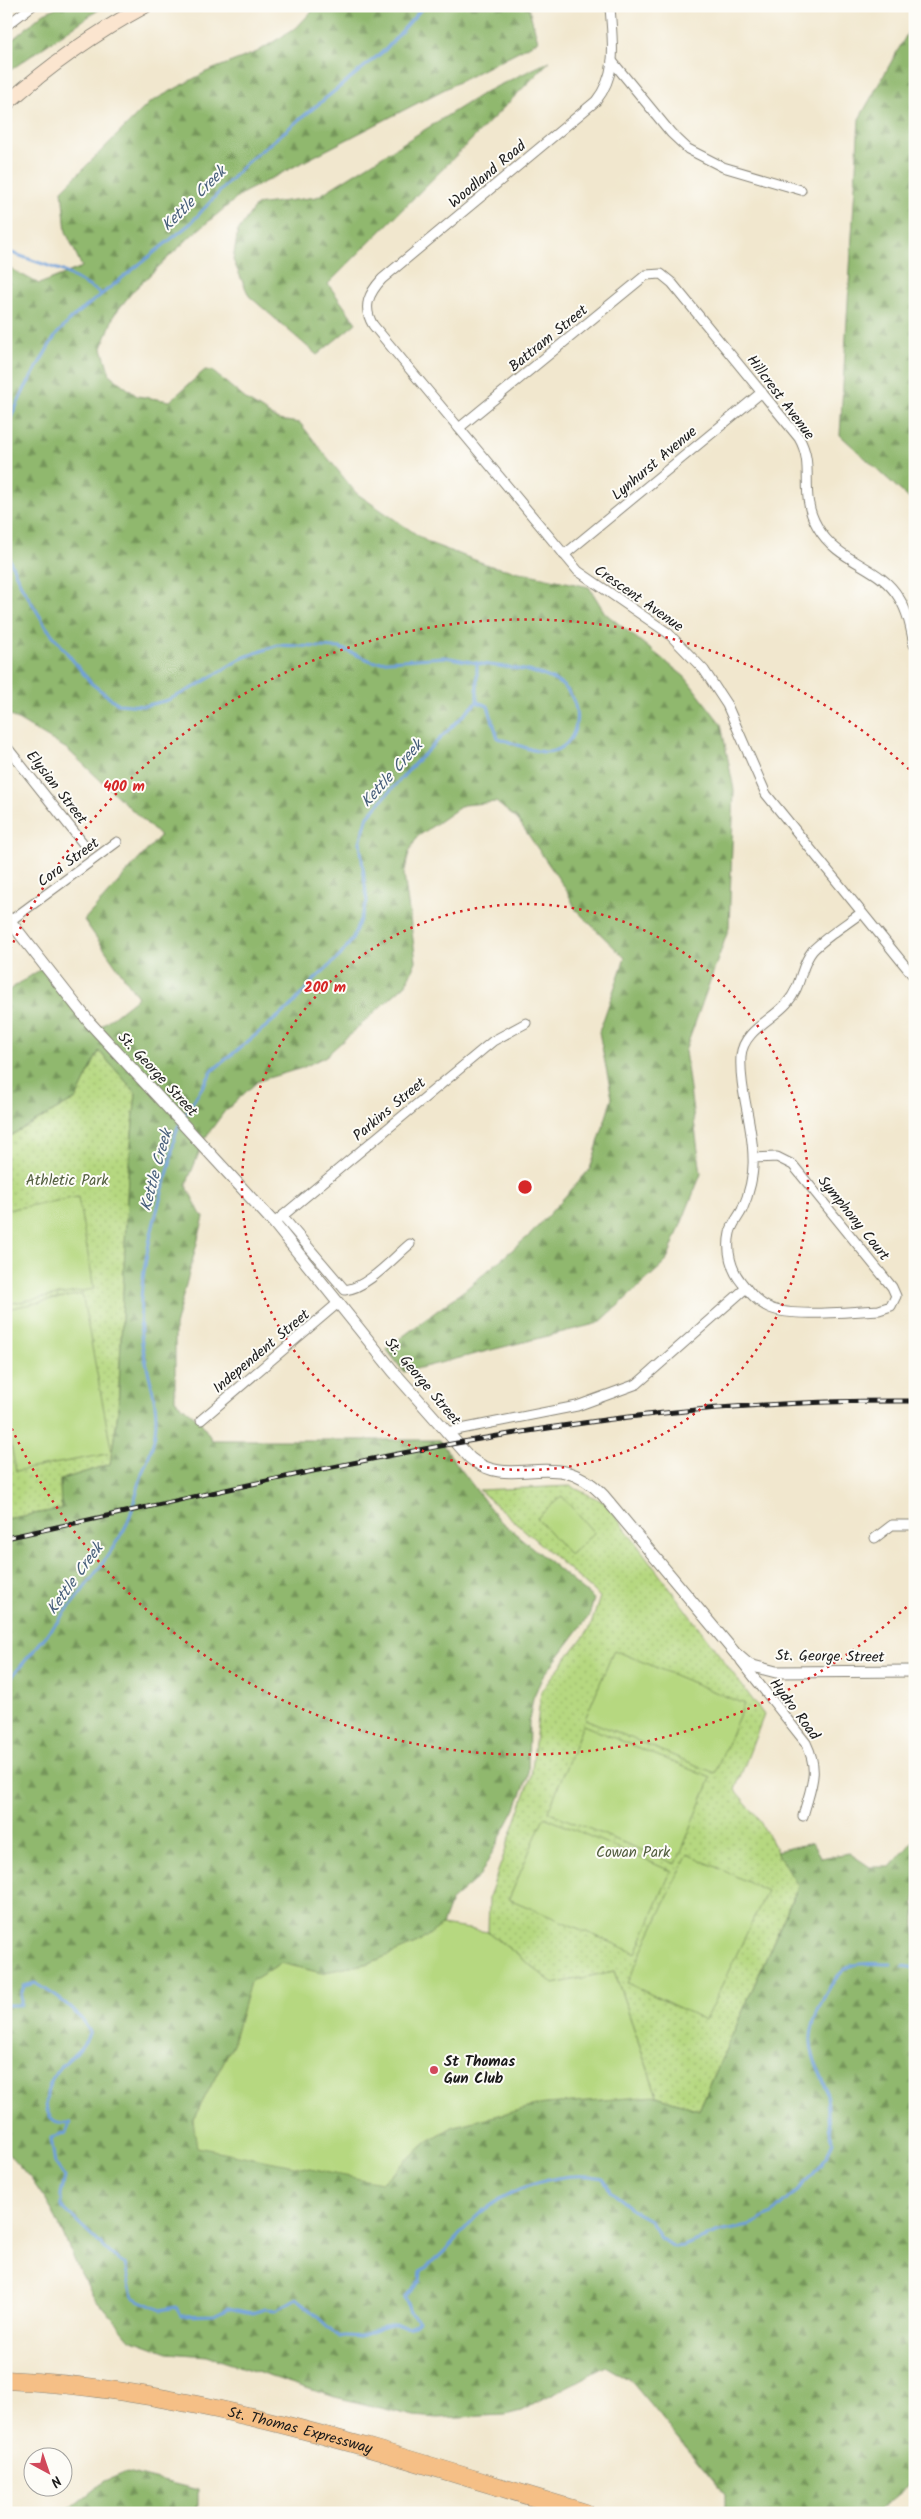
<svg xmlns="http://www.w3.org/2000/svg" width="921" height="2519" viewBox="0 0 921 2519" font-family="Kalam,sans-serif">
<style>
.grass{fill:url(#grass-dots);stroke:#697a4e}
.forest{fill:url(#forest-firs);stroke:#566a45}
.garden{fill:#b6d880;stroke:#697a4e}
.lines{fill:none;stroke-linecap:round;stroke-linejoin:round}
.stream{stroke:#6fa0d9;stroke-width:3}
.minor-casing{stroke:#868275;stroke-width:11}
.tertiary-casing{stroke:#868275;stroke-width:13}
.secondary-casing{stroke:#868275;stroke-width:16}
.motorway-casing{stroke:#868275;stroke-width:19}
.minor{stroke:#fff;stroke-width:9}
.tertiary{stroke:#fff;stroke-width:11}
.secondary{stroke:#fbe5cf;stroke-width:14}
.motorway{stroke:#f5bf86;stroke-width:18}
.rail-casing{stroke:#1c1c1c;stroke-width:5}
.rail{stroke:#fdfcf7;stroke-width:3;stroke-dasharray:9;stroke-linecap:butt}
.ring{fill:none;stroke:#d62828;stroke-width:2.5;stroke-dasharray:2.5 5}
.poi-dot{fill:#d1495b;stroke:#fdfcf7;stroke-width:2}
.labels{text-anchor:middle;stroke-width:4;stroke-linejoin:round;paint-order:stroke}
.street-label{font-size:15px;fill:#1c1c1c;stroke:#fdfcf7}
.park-label{font-size:15px;fill:#525e3f;stroke:#fdfcf7}
.poi-label{font-size:15px;font-weight:bold;fill:#1c1c1c;stroke:#fdfcf7;text-anchor:start}
.water-label{font-size:16px;font-style:italic;fill:#465e7a;stroke:#fdfcf7}
.centre{fill:#d62828;stroke:#fdfcf7;stroke-width:2.5}
.ring-label{font-size:15px;text-anchor:middle;font-weight:bold;fill:#d62828;stroke:#fdfcf7;stroke-width:4;stroke-linejoin:round;paint-order:stroke}
</style>
<defs>
<pattern id="grass-dots" width="8" height="8" patternUnits="userSpaceOnUse" patternTransform="scale(1.25)"><rect width="8" height="8" fill="#b6d880"/><path d="M2 2h.1M6 6h.1" fill="none" stroke="#9cb96e" stroke-width="1.8" stroke-linecap="round"/></pattern>
<pattern id="forest-firs" width="22" height="20" patternUnits="userSpaceOnUse" patternTransform="scale(1.25)"><rect width="22" height="20" fill="#90b86e"/><path d="M5 1l3.5 6h-7zM16 11l3.5 6h-7z" fill="#75955a"/></pattern>
</defs>
<rect width="100%" height="100%" fill="#fdfcf7"/>
<filter id="ink" filterUnits="userSpaceOnUse"><feTurbulence type="fractalNoise" baseFrequency=".02" numOctaves="2"/><feDisplacementMap in="SourceGraphic" scale="10" xChannelSelector="R" yChannelSelector="G"/><feConvolveMatrix kernelMatrix="1 2 1 2 8 2 1 2 1" color-interpolation-filters="sRGB"/></filter>
<filter id="wash" filterUnits="userSpaceOnUse"><feTurbulence type="fractalNoise" baseFrequency=".0096" numOctaves="4" result="noise"/><feDisplacementMap in="SourceGraphic" scale="20" xChannelSelector="R" yChannelSelector="G"/><feGaussianBlur stdDeviation="1.12" result="paint"/><feColorMatrix in="noise" values="0 0 0 0 0 0 0 0 0 0 0 0 0 0 0 0 0 1.4 0 .05"/><feComposite in="paint" operator="in"/></filter>
<g filter="url(#wash)">
<rect width="100%" height="100%" fill="#f1e7ce"/>
<g class="grass">
<polygon points="99,1051 136,1093 128,1175 118,1412 110,1464 60,1480 61,1509 6,1519 6,1138 76,1099"/>
<polygon points="570,1486 606,1503 764,1715 735,1790 756,1815 798,1886 699,2110 657,2096 614,1971 554,1984 488,1932 489,1897 531,1777 541,1691 590,1628 600,1597 479,1490"/>
</g>
<g class="forest">
<polygon points="61,6 104,6 6,73 6,45 44,13"/>
<polygon points="317,6 528,6 538,41 243,193 192,235 133,291 114,315 102,348 110,375 137,396 170,401 205,370 212,371 248,401 278,420 300,423 356,493 429,543 491,566 589,587 605,613 685,677 721,724 734,790 729,928 685,1051 701,1174 666,1262 599,1323 404,1372 386,1349 466,1289 531,1234 590,1169 612,1098 599,1032 625,958 576,910 567,891 518,820 496,802 463,805 417,837 409,852 404,875 416,961 406,984 326,1056 302,1068 258,1081 224,1112 205,1138 186,1185 200,1213 204,1217 175,1326 175,1400 200,1421 212,1440 439,1440 498,1519 594,1599 589,1616 542,1678 533,1698 529,1720 528,1777 517,1805 480,1876 451,1901 442,1925 418,1943 370,1963 321,1973 281,1963 250,1982 233,2044 193,2120 381,2183 428,2141 454,2126 544,2104 657,2096 699,2110 798,1886 776,1851 812,1843 821,1858 849,1853 870,1867 890,1867 915,1839 915,2481 876,2513 725,2513 725,2494 630,2380 606,2366 521,2411 505,2415 437,2418 414,2416 331,2396 207,2356 168,2353 130,2339 94,2297 78,2268 51,2208 31,2179 6,2151 6,1519 61,1509 60,1480 110,1464 118,1412 128,1175 136,1093 99,1051 76,1099 6,1138 6,992 44,967 96,1030 138,997 84,920 160,836 67,749 6,713 6,266 39,284 82,267 66,232 62,190 149,103 206,72 257,52 296,28"/>
<polygon points="915,20 915,504 840,435 859,119"/>
<polygon points="550,61 328,284 356,323 317,355 249,296 233,260 238,231 256,205 317,197 485,92"/>
<polygon points="127,2472 198,2490 198,2513 64,2513 105,2481"/>
</g>
<g class="garden">
<polygon points="78,1197 94,1289 6,1304 6,1210"/>
<polygon points="82,1294 112,1453 16,1471 6,1420 6,1309"/>
<polygon points="562,1496 594,1533 570,1555 537,1518"/>
<polygon points="614,1650 744,1704 715,1773 585,1719"/>
<polygon points="583,1725 711,1778 676,1864 548,1812"/>
<polygon points="544,1817 671,1871 636,1953 509,1899"/>
<polygon points="688,1854 767,1891 705,2020 627,1983"/>
<polygon points="442,1925 488,1932 554,1984 614,1971 657,2096 544,2104 454,2126 428,2141 381,2183 197,2147 193,2120 233,2044 250,1982 281,1963 321,1973 370,1963 418,1943"/>
</g>
<g class="lines">
<g class="stream">
<polyline points="9,252 63,271 102,294"/>
<polyline points="6,428 24,390 48,348 56,335 73,317 190,224 246,163 385,50 424,6"/>
<polyline points="6,552 21,585 47,628 91,683 118,704 144,706 168,700 195,687 242,658 278,645 340,648 374,662 445,657 477,663 477,702 415,763 368,816 360,842 367,902 352,940 340,956 315,979 291,1006 213,1070 182,1119"/>
<path d="M 477,663 C 504,668 538,668 562,685 C 586,704 580,751 546,752 C 531,752 512,742 498,738 L 488,706 L 477,702"/>
<path d="M 6,1684 C 46,1635 88,1589 121,1535 C 133,1516 136,1492 143,1471 C 148,1459 154,1445 155,1432 C 160,1397 144,1368 141,1335 C 137,1279 153,1222 169,1168 C 173,1154 172,1138 179,1125"/>
<polyline points="903,1966 915,1968"/>
<path d="M 6,2005 L 21,2005 L 21,1995 L 24,1986 L 35,1983 C 57,1996 77,2009 90,2032 C 81,2055 66,2057 55,2074 C 47,2086 40,2112 55,2121 C 59,2123 66,2123 70,2123 L 66,2133 L 51,2138 L 55,2163 L 65,2177 L 61,2194 L 61,2206 L 111,2254 L 125,2264 L 132,2297 L 161,2310 L 176,2307 L 181,2316 L 214,2315 L 228,2308 L 252,2313 L 265,2309 L 276,2310 L 297,2298 L 339,2337 C 347,2334 351,2338 359,2336 C 370,2334 381,2326 393,2325 C 403,2324 411,2331 419,2321 L 410,2313 L 405,2297 L 420,2281 L 421,2271 C 440,2258 455,2240 470,2223 C 500,2190 560,2169 603,2178 L 610,2191 L 620,2197 L 630,2209 L 650,2220 L 661,2238 L 674,2247 L 683,2246 L 719,2232 L 749,2226 L 772,2214 L 811,2177 L 827,2156 L 833,2141 C 825,2121 830,2109 826,2089 C 822,2073 811,2059 811,2042 C 809,2022 832,1972 853,1965 C 864,1962 879,1964 891,1964"/>
</g>
</g>
</g>
<g filter="url(#ink)">
<g class="lines">
<g class="minor-casing">
<g id="minor">
<path d="M 610,6 C 612,41 619,72 596,101 L 382,279 C 369,293 362,307 373,325 L 578,571 L 668,633 L 704,670 L 727,705 L 766,794 L 915,978"/>
<polyline points="6,26 32,6"/>
<polyline points="612,61 671,133 688,149 723,167 801,190"/>
<path d="M 459,428 L 646,275 L 661,274 L 672,283 L 799,438 C 816,467 798,493 817,526 C 838,564 879,564 899,598 C 908,612 911,629 914,645"/>
<polyline points="564,555 762,392"/>
<polyline points="6,746 86,847"/>
<polyline points="10,921 117,842"/>
<path d="M 753,1158 L 777,1157 L 793,1165 L 892,1287 L 896,1296 L 891,1306 L 879,1310 C 852,1311 794,1318 770,1308 C 758,1303 750,1293 742,1283 C 731,1270 726,1251 730,1233 C 732,1224 738,1218 742,1210 C 749,1195 754,1174 753,1158 C 753,1124 739,1090 741,1056 C 743,1031 772,1020 787,1003 C 803,985 799,967 813,950 C 827,936 845,925 861,913"/>
<path d="M 282,1216 L 345,1290 C 367,1288 393,1258 410,1244"/>
<polyline points="274,1223 493,1041 526,1023"/>
<polyline points="201,1420 338,1303"/>
<polyline points="446,1432 577,1406 637,1384 746,1288"/>
<polyline points="875,1538 892,1525 915,1525"/>
<path d="M 741,1661 L 806,1743 C 820,1772 811,1786 803,1816"/>
</g>
</g>
<g class="tertiary-casing">
<path id="tertiary" d="M 6,916 L 90,1023 L 274,1223 L 393,1371 L 470,1458 C 513,1493 554,1444 603,1495 L 735,1653 L 749,1665 L 776,1672 L 915,1671"/>
</g>
<g class="secondary-casing">
<path id="secondary" d="M 6,104 C 48,67 95,33 145,6"/>
</g>
<g class="motorway-casing">
<g id="motorway">
<path id="s1" d="M 6,2380 C 205,2389 396,2457 586,2513"/>
</g>
</g>
<use href="#minor" class="minor"/>
<use href="#tertiary" class="tertiary"/>
<use href="#secondary" class="secondary"/>
<use href="#motorway" class="motorway"/>
<g class="rail-casing">
<path id="rail" d="M 6,1538 C 189,1499 371,1454 555,1427 C 674,1409 795,1400 915,1401"/>
</g>
<use href="#rail" class="rail"/>
</g>
</g>
<g class="ring">
<circle cx="525" cy="1187" r="283"/>
<path d="M912 1602A567 567 0 0 1 7 1418M7 956A567 567 0 0 1 912 772"/>
</g>
<circle class="poi-dot" cx="434" cy="2070" r="5"/>
<g class="labels">
<g class="street-label">
<text transform="translate(487 174) rotate(-40)" y="5">Woodland Road</text>
<text transform="translate(548 338) rotate(-39)" y="5">Battram Street</text>
<text transform="translate(781 397) rotate(53)" y="5">Hillcrest Avenue</text>
<text transform="translate(654 463) rotate(-40)" y="5">Lynhurst Avenue</text>
<text transform="translate(639 598) rotate(35)" y="5">Crescent Avenue</text>
<text transform="translate(57 787) rotate(52)" y="5">Elysian Street</text>
<text transform="translate(68 862) rotate(-36)" y="5">Cora Street</text>
<text transform="translate(158 1074) rotate(47)" y="5">St. George Street</text>
<text transform="translate(389 1109) rotate(-40)" y="5">Parkins Street</text>
<text transform="translate(854 1218) rotate(51)" y="5">Symphony Court</text>
<text transform="translate(261 1351) rotate(-40)" y="5">Independent Street</text>
<text transform="translate(423 1381) rotate(50)" y="5">St. George Street</text>
<text transform="translate(830 1656) rotate(1)" y="5">St. George Street</text>
<text transform="translate(795 1709) rotate(53)" y="5">Hydro Road</text>
<text dy="5" stroke="none"><textPath href="#s1" startOffset="299">St. Thomas Expressway</textPath></text>
</g>
<g class="park-label">
<text x="67" y="1185">Athletic Park</text>
<text x="633" y="1857">Cowan Park</text>
</g>
<g class="poi-label">
<text x="444" y="2066">St Thomas<tspan x="444" dy="17">Gun Club</tspan></text>
</g>
<g class="water-label">
<text transform="translate(193 198) rotate(-45)" y="6">Kettle Creek</text>
<text transform="translate(391 773) rotate(-48)" y="6">Kettle Creek</text>
<text transform="translate(155 1170) rotate(-75)" y="6">Kettle Creek</text>
<text transform="translate(74 1578) rotate(-54)" y="6">Kettle Creek</text>
</g>
</g>
<circle cx="525" cy="1187" r="8" class="centre"/>
<g class="ring-label">
<text x="124" y="791">400 m</text>
<text x="325" y="992">200 m</text>
</g>
<rect width="921" height="2519" fill="none" stroke="#fdfcf7" stroke-width="25"/>
<g transform="translate(48 2472) rotate(140)"><circle r="24" fill="#fdfcf7" stroke="#a3a29f"/>
<path d="M0-4L9 19L0 12L-9 19Z" fill="#d1495b"/>
<text y="-8" font-size="14" font-weight="bold" text-anchor="middle" fill="#1c1c1c">N</text>
</g>
</svg>
